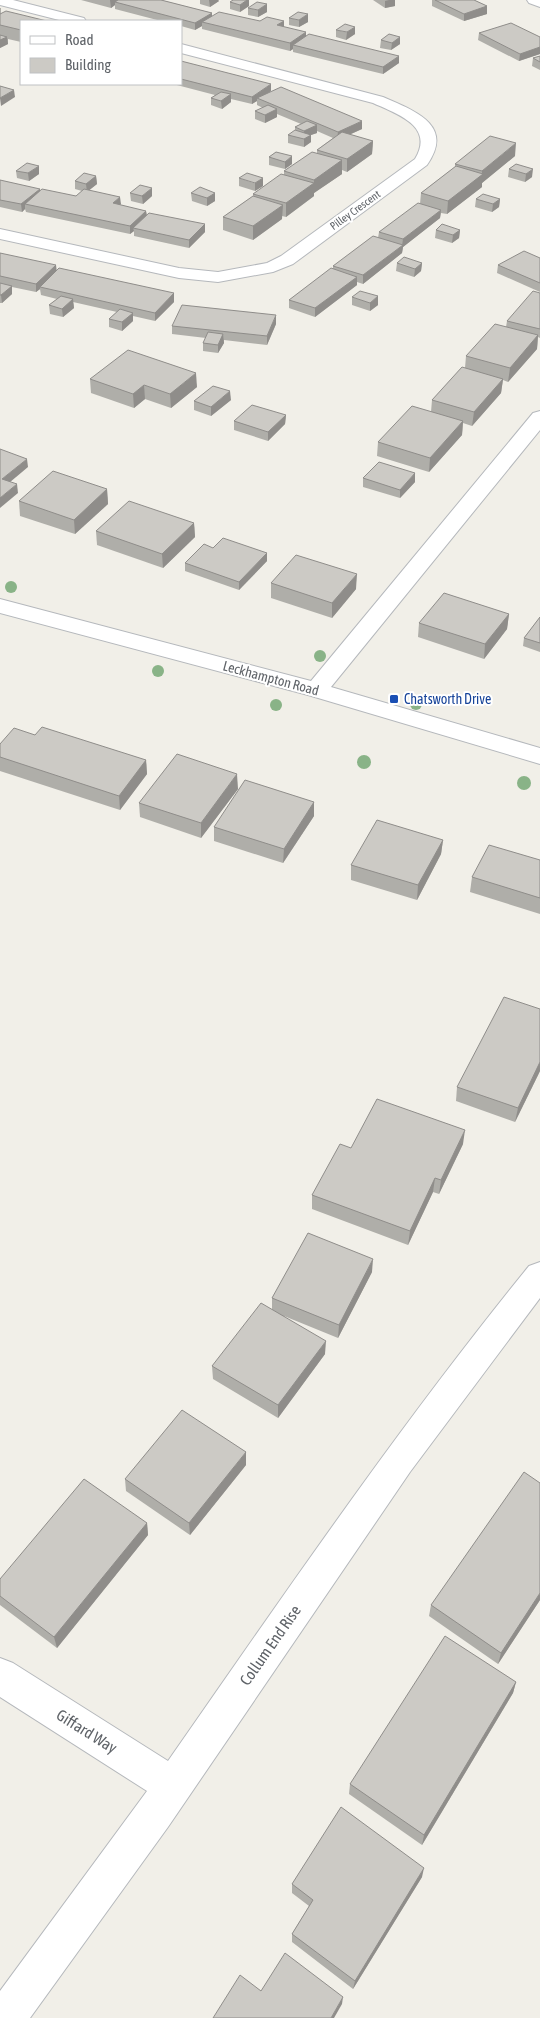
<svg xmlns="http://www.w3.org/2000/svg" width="540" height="2018" viewBox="0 0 540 2018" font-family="'Asap Condensed',sans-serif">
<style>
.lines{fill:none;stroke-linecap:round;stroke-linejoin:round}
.minor-casing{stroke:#b5b8bc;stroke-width:2}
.minor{fill:#fff;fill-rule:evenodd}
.tree{fill:#89b387}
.wall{fill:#afaea9}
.shaded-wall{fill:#8f8d8a}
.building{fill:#cccac5;stroke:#8f8d8a}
.transit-dot{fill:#1a4fb4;stroke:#fff;stroke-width:2}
.labels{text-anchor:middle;stroke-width:4;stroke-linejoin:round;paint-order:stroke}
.far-street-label{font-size:11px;fill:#5f6368;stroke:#fff}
.street-label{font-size:14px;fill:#5f6368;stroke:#fff}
.transit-label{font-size:14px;fill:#164399;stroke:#fff;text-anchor:start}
.near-street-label{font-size:16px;fill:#5f6368;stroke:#fff}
</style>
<rect width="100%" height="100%" fill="#f1efe8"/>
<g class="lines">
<g class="minor-casing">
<g id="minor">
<polygon points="0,0 13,0 84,18 86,21 63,21 0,5"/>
<polygon points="527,0 540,0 540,7 529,3"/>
<path d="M 181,44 L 383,97 C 415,111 455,125 427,165 L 293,264 L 273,272 L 218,282 L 179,278 L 0,239 L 0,229 L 179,268 L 218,272 L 267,263 L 281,256 L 415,159 C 435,126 397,114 373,103 L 181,53 Z"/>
<polygon points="540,411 540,430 331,687 540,748 540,764 308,695 0,613 0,599 311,681 533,413"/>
<path d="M 540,1262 L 540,1298 L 410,1472 L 168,1827 L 30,2018 L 0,2018 L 0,1991 L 147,1791 L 0,1697 L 0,1658 L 13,1663 L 168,1761 C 285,1593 400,1425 529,1266 Z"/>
</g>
</g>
<use href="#minor" class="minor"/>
</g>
<g class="tree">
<circle cx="11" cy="587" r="6"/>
<circle cx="320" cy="656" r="6"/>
<circle cx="158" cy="671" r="6"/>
<circle cx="416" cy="704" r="6"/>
<circle cx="276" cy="705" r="6"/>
<circle cx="364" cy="762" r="7"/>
<circle cx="524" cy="783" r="7"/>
</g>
<g class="wall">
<polygon points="81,0 161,0 212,13 212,16 284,27 306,36 399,63 383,74 293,52 293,49 290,51 202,29 202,26 195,30 181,26 181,21 161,21 115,9 115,5 111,8"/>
<polygon points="200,0 218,0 219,1 210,7 200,4"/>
<polygon points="233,0 249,0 249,6 240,12 230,9 230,2"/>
<polygon points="373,0 395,0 395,6 385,8"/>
<polygon points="432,0 474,0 487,6 487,14 464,21 432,6"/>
<polygon points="0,8 1,8 1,13 21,21 21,42 8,39 8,44 0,48"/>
<polygon points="248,8 267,12 258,17 248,15"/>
<polygon points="289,18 308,22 299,27 289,25"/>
<polygon points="336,30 355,34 346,40 336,37"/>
<polygon points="479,33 540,37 540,54 519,61 478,40"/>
<polygon points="400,37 400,44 391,50 380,48 381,40"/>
<polygon points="540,56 540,70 532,66 533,58"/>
<polygon points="181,61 271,91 269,92 362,129 349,135 373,141 372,154 347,172 342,170 342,174 314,193 314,196 286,217 282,216 282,219 253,240 223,230 223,217 253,196 253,194 284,175 284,171 317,153 317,150 333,138 317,131 317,133 311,135 311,142 304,147 288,143 288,135 295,131 295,127 301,124 277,114 277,117 265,123 255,119 255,111 263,108 257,105 257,101 252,104 231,99 231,102 222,109 211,105 211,98 215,95 173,84 181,84"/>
<polygon points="276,152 292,164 285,169 269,165 269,157"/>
<polygon points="515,156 482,183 482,187 447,214 441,213 440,218 403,247 402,253 363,284 357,282 357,285 315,317 289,308 289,300 333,269 333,266 378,238 379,232 420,204 421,193 455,167 455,164"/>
<polygon points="516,164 532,177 525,182 508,177 509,169"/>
<polygon points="16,171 39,174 29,181 17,178"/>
<polygon points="96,176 97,184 89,190 121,204 120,205 146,211 147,215 205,232 189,248 134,236 134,231 130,234 26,212 25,209 22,212 0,207 0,180 40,191 76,196 82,191 75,189 75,181"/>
<polygon points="239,178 263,186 255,191 239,186"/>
<polygon points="130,193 152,196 143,204 131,201"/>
<polygon points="191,193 215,193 215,201 207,206 192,201"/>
<polygon points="476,199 500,199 499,207 492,212 475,207"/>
<polygon points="436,230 460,230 459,238 452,243 435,238"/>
<polygon points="0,253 57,271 174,302 155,321 133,316 133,321 122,331 109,327 109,319 117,312 73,302 74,308 63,317 50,314 49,305 57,299 41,295 40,289 36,292 12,287 12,294 2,303 0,303"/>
<polygon points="540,258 540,292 497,273 498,265"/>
<polygon points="397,263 422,263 421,271 414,277 396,271"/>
<polygon points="540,293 540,338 538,337 537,349 508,382 503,380 501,393 472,426 463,423 462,435 429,472 377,456 378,442 431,412 432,400 465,368 466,356 506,327 507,321"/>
<polygon points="352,297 378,305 370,311 352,305"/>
<polygon points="276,324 267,345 224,340 224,343 218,353 203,351 203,343 206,338 172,334 172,326"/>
<polygon points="90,379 197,387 171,408 145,399 134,408 91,393"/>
<polygon points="231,400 211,416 194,410 194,401"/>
<polygon points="286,415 285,424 268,441 234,430 234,421"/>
<polygon points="363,478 415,482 400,498 363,487"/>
<polygon points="107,489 108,504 75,534 20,516 19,501"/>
<polygon points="194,523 195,537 163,568 97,545 96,531"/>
<polygon points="213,548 267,553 267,561 239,590 185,571 185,563"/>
<polygon points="271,583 356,589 332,618 271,598"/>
<polygon points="509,614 507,629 484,659 418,637 419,623"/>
<polygon points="540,617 540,652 523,646 524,638"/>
<polygon points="35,735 146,760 147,774 120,810 0,771 0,744"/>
<polygon points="238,789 201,838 140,817 139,803"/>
<polygon points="314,802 314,816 283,863 214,841 214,827"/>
<polygon points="443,840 441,854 417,900 351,880 351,865"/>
<polygon points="540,860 540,914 470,892 472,877"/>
<polygon points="540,1009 540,1071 515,1122 456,1101 457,1087"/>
<polygon points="463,1144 439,1194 433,1192 408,1245 312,1209 312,1195 351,1148"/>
<polygon points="372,1272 338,1338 284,1316 325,1354 278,1418 213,1379 212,1366 272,1309 272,1298"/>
<polygon points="246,1465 190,1535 126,1491 125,1479"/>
<polygon points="147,1523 148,1535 57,1648 0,1605 0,1579"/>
<polygon points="540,1600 498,1664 429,1616 431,1605"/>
<polygon points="516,1682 513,1693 422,1845 349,1794 350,1784"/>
<polygon points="422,1877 353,1989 292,1942 292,1934 309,1906 292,1893 292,1884"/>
</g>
<g class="shaded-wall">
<polygon points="110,0 124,0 115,2 115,5 111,8"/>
<polygon points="209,0 218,0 219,1 210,7"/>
<polygon points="247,0 249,0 249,6 240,12 240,5"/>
<polygon points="389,0 395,0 395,6 385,8 385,1"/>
<polygon points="267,4 267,12 258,17 258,10"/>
<polygon points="487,6 487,14 464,21 464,14"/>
<polygon points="212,13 212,20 202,22 202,26 195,30 195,23"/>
<polygon points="308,14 308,22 299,27 299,20"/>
<polygon points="284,21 284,28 277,25"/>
<polygon points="355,27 355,34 346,40 347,32"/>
<polygon points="306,32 306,40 293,45 293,49 290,51 290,43"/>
<polygon points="7,37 8,44 0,48 0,40"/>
<polygon points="400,37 400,44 391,50 392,43"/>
<polygon points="540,47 540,54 519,61 520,54"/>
<polygon points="399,56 399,63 383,74 383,67"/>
<polygon points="271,84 271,91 260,99 257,98 257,101 252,104 252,97"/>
<polygon points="14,90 15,97 1,106 0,98"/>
<polygon points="231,94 231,102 222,109 221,101"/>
<polygon points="277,109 277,117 265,123 265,115"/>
<polygon points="362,121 362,129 337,140 338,132"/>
<polygon points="317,125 317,133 311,135 311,142 304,147 304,131"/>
<polygon points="373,141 372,154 347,172 347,159"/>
<polygon points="516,143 515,156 482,183 482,187 447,214 448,201 482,174 482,171"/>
<polygon points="292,156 292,164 285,169 285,162"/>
<polygon points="342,160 342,174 314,193 314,180"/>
<polygon points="39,166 39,174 29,181 28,173"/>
<polygon points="533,169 532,177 525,182 526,174"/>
<polygon points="96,176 97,184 87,192 86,184"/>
<polygon points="263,178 263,186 255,191 255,183"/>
<polygon points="314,183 314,196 286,217 286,203"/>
<polygon points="152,188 152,196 143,204 142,196"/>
<polygon points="40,189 41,196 25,204 25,209 22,212 21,204"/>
<polygon points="215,193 215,201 207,206 207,198"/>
<polygon points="120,197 121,204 114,211 113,203"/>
<polygon points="500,199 499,207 492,212 493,204"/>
<polygon points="283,205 282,219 253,240 253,226"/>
<polygon points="441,210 440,218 403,247 402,253 363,284 363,275 402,246 403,239"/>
<polygon points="146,211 147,219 133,228 134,231 130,234 130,226"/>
<polygon points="205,224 205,232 189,248 189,240"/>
<polygon points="460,230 459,238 452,243 453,235"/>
<polygon points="422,263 421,271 414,277 415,269"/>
<polygon points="56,265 57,273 40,287 40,289 36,292 36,284"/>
<polygon points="357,277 357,285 315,317 315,308"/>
<polygon points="12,286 12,294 2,303 1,295"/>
<polygon points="174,293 174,302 155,321 155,313"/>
<polygon points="378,296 378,305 370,311 370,303"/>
<polygon points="73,299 74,308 63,317 62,309"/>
<polygon points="133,313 133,321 122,331 122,322"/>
<polygon points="276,315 276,324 267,345 267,336"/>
<polygon points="223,334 224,343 218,353 218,345"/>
<polygon points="538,335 537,349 508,382 510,368"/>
<polygon points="196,373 197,387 171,408 170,394"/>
<polygon points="503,379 501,393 472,426 474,412"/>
<polygon points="144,385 145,399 134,408 133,394"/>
<polygon points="230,391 231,400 211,416 211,407"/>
<polygon points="286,415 285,424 268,441 268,432"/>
<polygon points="463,421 462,435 429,472 430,458"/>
<polygon points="27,459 28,467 3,488 2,479"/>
<polygon points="415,473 415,482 400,498 400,490"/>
<polygon points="17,484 18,493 0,508 0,498"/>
<polygon points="107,489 108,504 75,534 74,520"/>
<polygon points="194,523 195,537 163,568 162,554"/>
<polygon points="267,553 267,561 239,590 239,582"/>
<polygon points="357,574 356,589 332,618 332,603"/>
<polygon points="509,614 507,629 484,659 485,644"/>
<polygon points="146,760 147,774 120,810 119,796"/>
<polygon points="237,774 238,789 201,838 201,823"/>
<polygon points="314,802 314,816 283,863 284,849"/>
<polygon points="443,840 441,854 417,900 418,885"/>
<polygon points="540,1062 540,1071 515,1122 518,1108"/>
<polygon points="465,1130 463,1144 439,1194 441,1180"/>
<polygon points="435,1178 433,1192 408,1245 410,1231"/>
<polygon points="373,1259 372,1272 338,1338 339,1325"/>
<polygon points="326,1341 325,1354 278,1418 278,1405"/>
<polygon points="246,1452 246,1465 190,1535 189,1523"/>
<polygon points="147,1523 148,1535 57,1648 54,1637"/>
<polygon points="540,1593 540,1600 498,1664 501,1653"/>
<polygon points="516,1682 513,1693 422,1845 424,1835"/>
<polygon points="424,1868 422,1877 353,1989 355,1981"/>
<polygon points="343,1997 342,2004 334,2018 331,2018"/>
</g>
<g class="building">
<polygon points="118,0 161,0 212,13 195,23 115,2"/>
<polygon points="233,0 247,0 240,5 230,2"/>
<polygon points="435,0 474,0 487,6 464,14"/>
<polygon points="257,2 267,4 258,10 248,8"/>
<polygon points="6,11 47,21 21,21 21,30 0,25 0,14"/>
<polygon points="219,12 260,21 267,17 284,21 277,25 306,32 290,43 202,22"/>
<polygon points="298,12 308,14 299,20 289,18"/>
<polygon points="511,23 540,37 540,47 520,54 479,33"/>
<polygon points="345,24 355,27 347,32 336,30"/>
<polygon points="309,34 399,56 383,67 293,45"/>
<polygon points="389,34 400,37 392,43 381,40"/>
<polygon points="0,35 7,37 0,40"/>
<polygon points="540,56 540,62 533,58"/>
<polygon points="181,61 271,84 252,97 181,79"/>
<polygon points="0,86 14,90 0,98"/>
<polygon points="281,87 362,121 338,132 257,98"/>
<polygon points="221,92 231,94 221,101 211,98"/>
<polygon points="268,105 277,109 265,115 255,111"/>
<polygon points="307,121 317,125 304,131 295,127"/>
<polygon points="295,130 311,135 304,139 288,135"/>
<polygon points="342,132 373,141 347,159 317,150"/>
<polygon points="490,136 516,143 482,171 455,164"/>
<polygon points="276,152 292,156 285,162 269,157"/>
<polygon points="312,152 342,160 314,180 284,171"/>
<polygon points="27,163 39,166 28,173 16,171"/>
<polygon points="516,164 533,169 526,174 509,169"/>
<polygon points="456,166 483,174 448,201 421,193"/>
<polygon points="84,173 96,176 86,184 75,181"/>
<polygon points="247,173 263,178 255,183 239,178"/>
<polygon points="281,174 314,183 286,203 253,194"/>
<polygon points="0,180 40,189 21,204 0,200"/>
<polygon points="140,185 152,188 142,196 130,193"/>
<polygon points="200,187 215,193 207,198 191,193"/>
<polygon points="42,189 76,196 84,189 120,197 113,203 146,211 130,226 25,204"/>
<polygon points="483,194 500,199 493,204 476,199"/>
<polygon points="253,196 283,205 253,226 223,217"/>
<polygon points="418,203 441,210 403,239 379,232"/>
<polygon points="149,213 205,224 189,240 133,228"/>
<polygon points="442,224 460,230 453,235 436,230"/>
<polygon points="373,236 403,245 363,275 333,266"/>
<polygon points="524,251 540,258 540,283 498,265"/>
<polygon points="0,253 56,265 36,284 0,276"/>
<polygon points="404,257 422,263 415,269 397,263"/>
<polygon points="59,268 174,293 155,313 40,287"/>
<polygon points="331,268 357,277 315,308 289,300"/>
<polygon points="0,283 12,286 1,295 0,295"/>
<polygon points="360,291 378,296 370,303 352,297"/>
<polygon points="533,291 540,293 540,329 507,321"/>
<polygon points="61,296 73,299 62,309 49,305"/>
<polygon points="182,305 276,315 267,336 172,326"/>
<polygon points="120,309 133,313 122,322 109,319"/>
<polygon points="495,324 538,335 510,368 466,356"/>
<polygon points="208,332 223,334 218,345 203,343"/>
<polygon points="128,350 196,373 170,394 144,385 133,394 90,379"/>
<polygon points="462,367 503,379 474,412 432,400"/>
<polygon points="213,386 230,391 211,407 194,401"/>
<polygon points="252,405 286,415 268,432 234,421"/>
<polygon points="412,406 463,421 430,458 378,442"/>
<polygon points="0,449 27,459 2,479 17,484 0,498"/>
<polygon points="379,462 415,473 400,490 363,478"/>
<polygon points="53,471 107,489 74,520 19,501"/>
<polygon points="129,501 194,523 162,554 96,531"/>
<polygon points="223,538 267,553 239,582 185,563 204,544 213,548"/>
<polygon points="296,555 357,574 332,603 271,583"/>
<polygon points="444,593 509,614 485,644 419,623"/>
<polygon points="540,617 540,643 524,638"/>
<polygon points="42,727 146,760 119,796 0,757 0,744 14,728 35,735"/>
<polygon points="177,754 237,774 201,823 139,803"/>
<polygon points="245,780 314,802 284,849 214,827"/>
<polygon points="377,820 443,840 418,885 351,865"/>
<polygon points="489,845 540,860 540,898 472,877"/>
<polygon points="504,997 540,1009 540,1062 518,1108 457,1087"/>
<polygon points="377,1099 465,1130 441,1180 435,1178 410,1231 312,1195 340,1144 351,1148"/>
<polygon points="308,1233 373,1259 339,1325 272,1298"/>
<polygon points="261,1303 326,1341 278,1405 212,1366"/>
<polygon points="182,1410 246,1452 189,1523 125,1479"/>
<polygon points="524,1472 540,1483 540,1593 501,1653 431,1605"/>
<polygon points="84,1479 147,1523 54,1637 0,1596 0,1579"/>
<polygon points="445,1636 516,1682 424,1835 350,1784"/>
<polygon points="341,1807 424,1868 355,1981 292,1934 313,1900 292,1884"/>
<polygon points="285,1953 343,1997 331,2018 213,2018 240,1975 261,1991"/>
</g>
<rect class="transit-dot" x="389" y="694" width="10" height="10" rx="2.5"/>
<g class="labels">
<g class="far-street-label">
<text transform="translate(355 210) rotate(-36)" y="4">Pilley Crescent</text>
</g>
<g class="street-label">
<text transform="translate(271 678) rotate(15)" y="5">Leckhampton Road</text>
</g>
<g class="transit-label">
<text x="404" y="704">Chatsworth Drive</text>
</g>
<g class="near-street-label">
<text transform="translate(270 1645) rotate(-55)" y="6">Collum End Rise</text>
<text transform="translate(87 1731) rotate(32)" y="6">Giffard Way</text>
</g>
</g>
<rect x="20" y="20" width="162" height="65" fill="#ffffff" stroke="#bfc1c3"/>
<rect x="30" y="36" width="25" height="8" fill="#ffffff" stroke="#bfc1c3"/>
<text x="65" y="45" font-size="15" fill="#5f6368">Road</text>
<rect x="30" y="58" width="25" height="15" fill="#cccac5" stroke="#bfc1c3"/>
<text x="65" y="70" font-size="15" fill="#5f6368">Building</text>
</svg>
